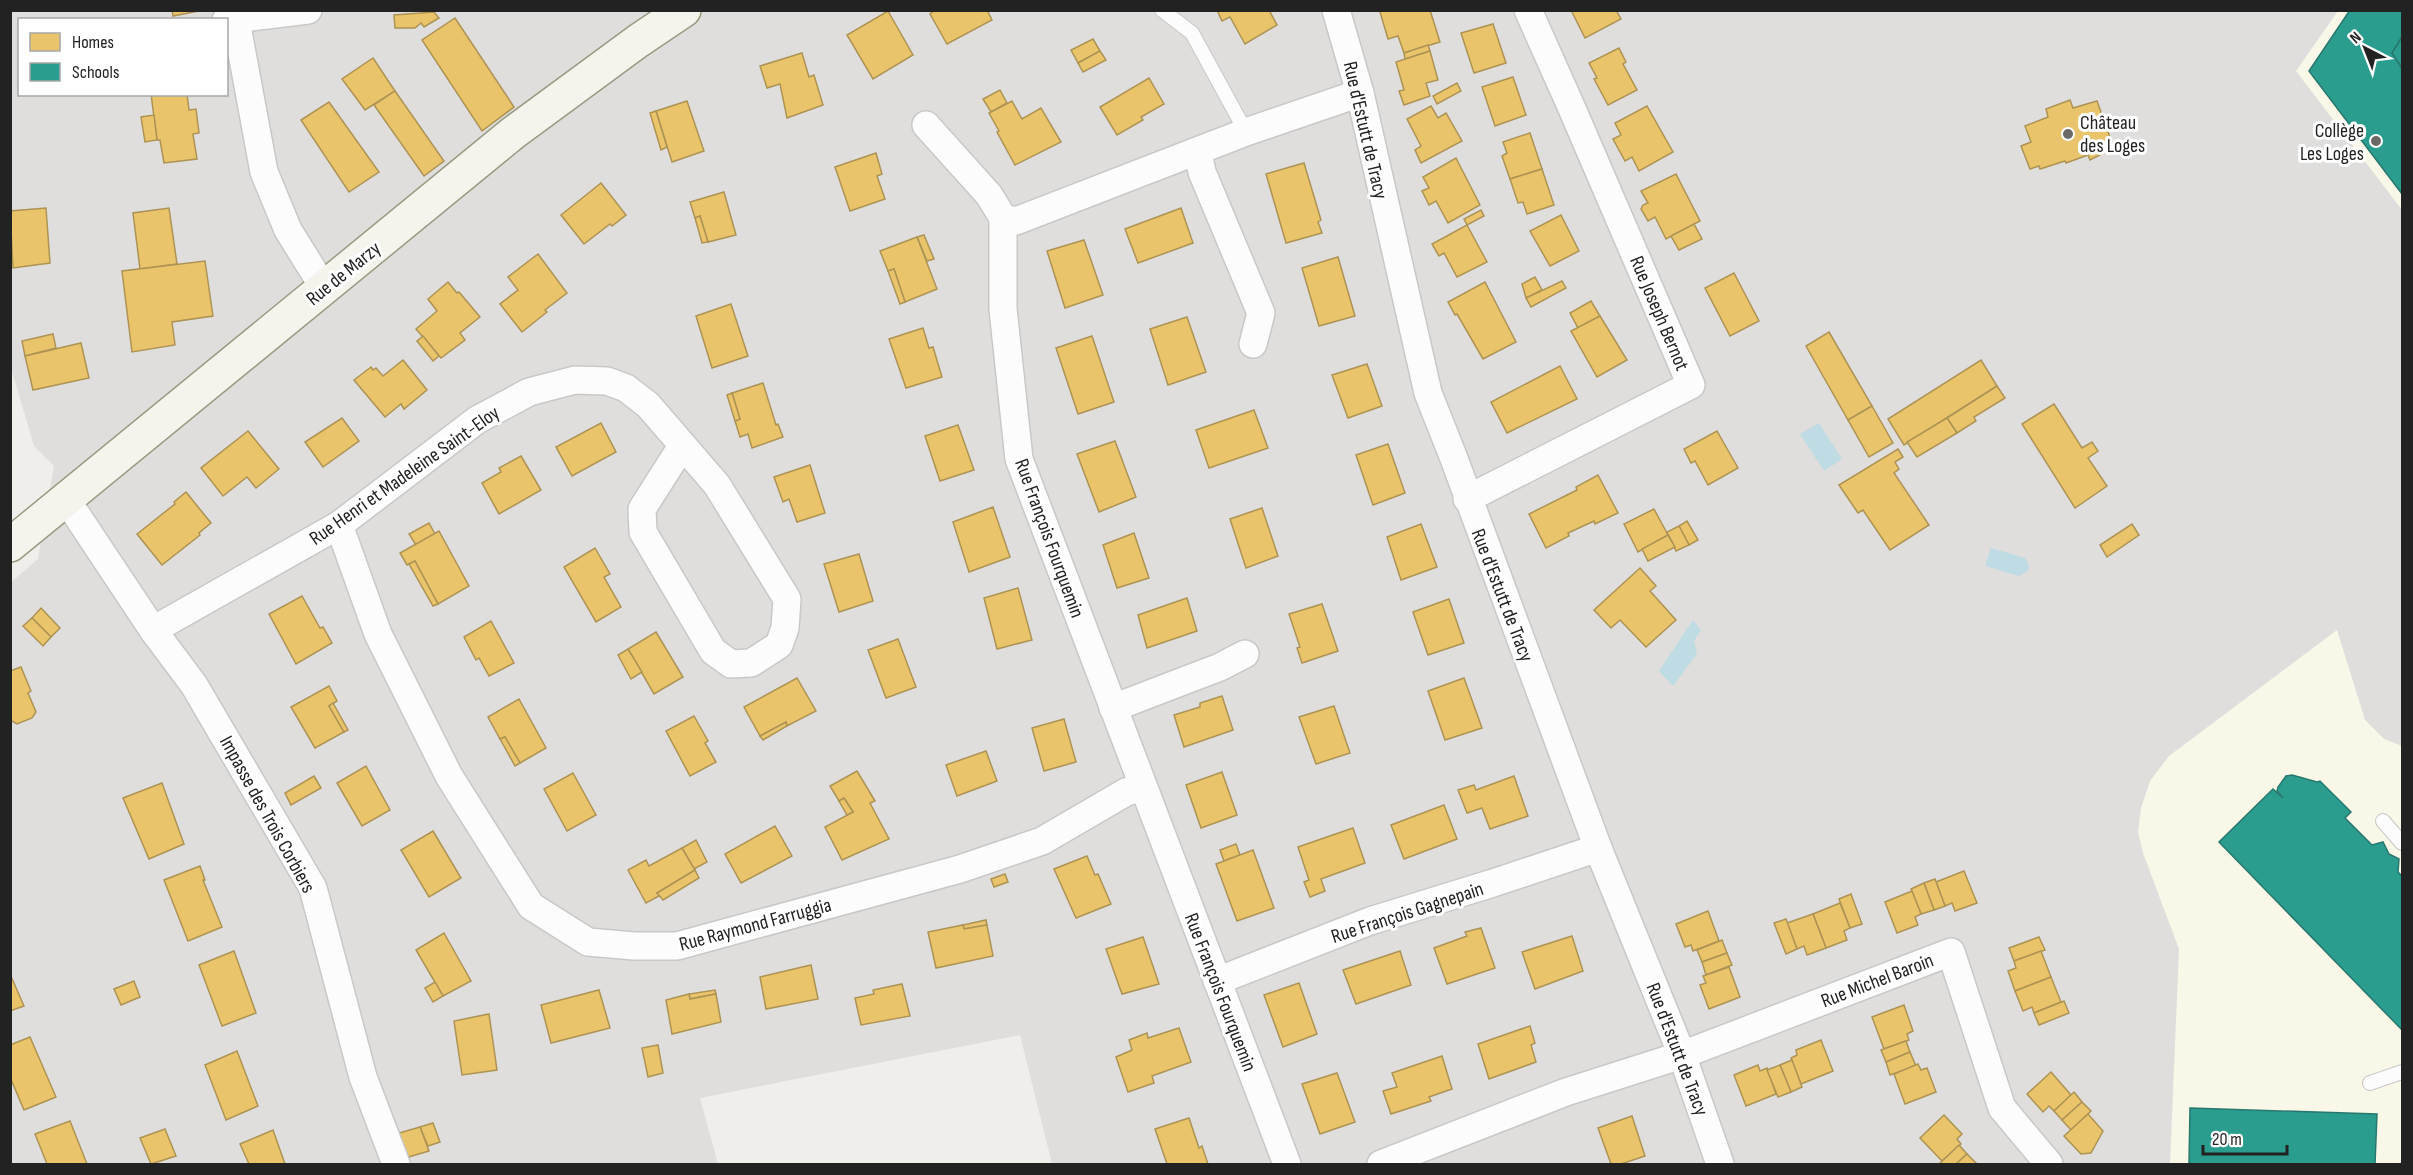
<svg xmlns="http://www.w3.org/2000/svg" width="2413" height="1175" viewBox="0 0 2413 1175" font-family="'Sofia Sans Condensed',sans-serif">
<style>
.residential{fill:#dfdedc;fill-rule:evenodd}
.education{fill:#f8f7e8}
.water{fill:#bfdbe3}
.homes{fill:#e9c46a;stroke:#ad9354;stroke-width:1.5}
.schools{fill:#2a9d8f;stroke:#28786e;stroke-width:1.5}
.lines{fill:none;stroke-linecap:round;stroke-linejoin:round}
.service-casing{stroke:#c9c8c7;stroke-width:16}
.minor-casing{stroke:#c9c8c7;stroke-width:30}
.secondary-casing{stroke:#999a82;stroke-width:36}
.service{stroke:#fdfcfc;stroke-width:14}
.minor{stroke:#fdfcfc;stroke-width:27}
.secondary{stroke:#f4f4ed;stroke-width:33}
.poi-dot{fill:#6a6968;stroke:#fff;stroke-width:2}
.labels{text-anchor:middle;stroke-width:6;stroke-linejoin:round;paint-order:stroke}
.poi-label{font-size:20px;fill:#222;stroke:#fff;text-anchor:start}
.street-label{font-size:20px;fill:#222;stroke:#fff}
</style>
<rect width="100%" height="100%" fill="#f0eeeb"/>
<path class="residential" d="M 11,11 L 2402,11 L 2402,1164 L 1052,1164 L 1020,1035 L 700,1098 L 718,1164 L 11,1164 L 10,583 L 38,559 L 54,466 L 34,446 L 11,368 ZM 20,20 L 226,20 L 226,94 L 20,94 Z"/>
<g class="education">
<polygon points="2338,11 2402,11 2402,210 2296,71"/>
<polygon points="2337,630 2365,720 2384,739 2402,746 2402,1164 2170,1164 2179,949 2143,853 2138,832 2141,808 2150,781 2169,756"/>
</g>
<g class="water">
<polygon points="1819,423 1842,459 1824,471 1800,434"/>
<polygon points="1991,548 2025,558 2029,565 2028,571 2019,576 1985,566"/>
<polygon points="1693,620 1701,630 1694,641 1697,654 1673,686 1659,671"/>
</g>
<g class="homes">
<polygon points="172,10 204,10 173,16"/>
<polygon points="935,10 987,10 992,20 947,44 930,14"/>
<polygon points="1217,10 1269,10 1277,25 1245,44 1230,17 1222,21"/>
<polygon points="1384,10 1430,10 1440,42 1404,53 1398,36 1388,39 1380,12"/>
<polygon points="1571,10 1616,10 1621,19 1585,38"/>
<polygon points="888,11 913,55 873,79 847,35"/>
<polygon points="434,12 439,18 424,27 421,23 415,28 395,28 394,15"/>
<polygon points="455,18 514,107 482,131 422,40"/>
<polygon points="1493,24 1506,63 1474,73 1461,33"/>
<polygon points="1093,39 1100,51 1078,63 1071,50"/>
<polygon points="1428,45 1430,51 1405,59 1404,53"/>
<polygon points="1619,48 1626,62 1623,64 1637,90 1608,105 1594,79 1597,78 1589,63"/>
<polygon points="1100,51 1106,60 1083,72 1078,63"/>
<polygon points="1430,51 1438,80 1426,83 1430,96 1404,105 1399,91 1404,90 1396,62"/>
<polygon points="802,53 809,77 814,75 823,105 787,118 780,84 767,88 760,66"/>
<polygon points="373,58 395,91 365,110 342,79"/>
<polygon points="1513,77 1526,115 1495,126 1482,87"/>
<polygon points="1149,78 1164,104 1141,117 1143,120 1117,135 1100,107"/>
<polygon points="1457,83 1461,91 1437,104 1433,96"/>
<polygon points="1000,90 1007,103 991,112 983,99"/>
<polygon points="395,91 444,161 424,176 374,105"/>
<polygon points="151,94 187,94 189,110 196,109 199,133 193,134 197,159 164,163 160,140 157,140"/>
<polygon points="2070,100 2073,108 2097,101 2112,143 2107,144 2110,150 2090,160 2088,155 2066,163 2065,161 2040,169 2039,166 2030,169 2021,146 2031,142 2025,126 2048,117 2046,109"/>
<polygon points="687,101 704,151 672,162 656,111"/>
<polygon points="1012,101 1022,119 1041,108 1061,142 1015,165 997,132 999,131 989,113"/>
<polygon points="329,102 379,172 349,192 301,120"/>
<polygon points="1431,106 1438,118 1446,113 1462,141 1421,163 1415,150 1421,146 1407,119"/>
<polygon points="1647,106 1673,152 1639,171 1632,157 1625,161 1613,139 1621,135 1615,123"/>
<polygon points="656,111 667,147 661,150 650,113"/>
<polygon points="154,115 157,140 145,142 141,117"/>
<polygon points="1530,133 1542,169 1510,179 1502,156 1507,153 1503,142"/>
<polygon points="876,153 882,174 877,176 885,199 850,211 835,167"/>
<polygon points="1456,158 1480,205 1448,223 1436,201 1429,205 1422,191 1429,188 1423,177"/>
<polygon points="1304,163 1321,220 1318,222 1322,233 1286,243 1266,174"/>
<polygon points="1542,169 1554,205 1527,214 1523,202 1518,203 1510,179"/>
<polygon points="1676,174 1700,221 1666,239 1655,217 1648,221 1641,209 1643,205 1648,203 1641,191"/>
<polygon points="601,183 626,215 612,226 610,224 584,244 561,215"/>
<polygon points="724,192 736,235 708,242 700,216 695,218 690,202"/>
<polygon points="46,208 50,263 13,268 10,211"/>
<polygon points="169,208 177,264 140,269 133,213"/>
<polygon points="1181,208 1193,243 1138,263 1125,229"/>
<polygon points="1481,210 1484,216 1467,225 1464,219"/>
<polygon points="1561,215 1579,251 1550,266 1530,231"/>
<polygon points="700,216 708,242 702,243 695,218"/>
<polygon points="1694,224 1702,239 1679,250 1671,236"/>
<polygon points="1467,225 1487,262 1457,277 1444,253 1439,256 1432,244"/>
<polygon points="924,235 934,259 927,261 917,237"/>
<polygon points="917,237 937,289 905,302 894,269 888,271 880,251"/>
<polygon points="1084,240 1103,295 1065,308 1047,251"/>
<polygon points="538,254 567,293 545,310 547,312 522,332 500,304 518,290 508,277"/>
<polygon points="1338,257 1355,316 1319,326 1302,268"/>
<polygon points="205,261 213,316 172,322 175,345 132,352 122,271"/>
<polygon points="894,269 905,302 900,304 888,271"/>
<polygon points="1734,273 1759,321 1730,336 1705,288"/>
<polygon points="1535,277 1542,290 1526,298 1522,284"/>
<polygon points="1562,281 1566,288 1531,307 1526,298"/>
<polygon points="448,282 457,293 459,292 480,317 460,333 465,340 441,358 416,329 437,311 428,299"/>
<polygon points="1485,282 1516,342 1483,359 1457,314 1455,315 1448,302"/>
<polygon points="1591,301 1600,316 1578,328 1570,313"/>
<polygon points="731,304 748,356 712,368 696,316"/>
<polygon points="1600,316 1627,360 1597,377 1571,331"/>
<polygon points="1187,317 1206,372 1168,385 1150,329"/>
<polygon points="923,328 929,348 933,347 942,377 906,388 889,339"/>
<polygon points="1829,332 1872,406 1848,420 1806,346"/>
<polygon points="53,334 56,348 25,356 22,341"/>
<polygon points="423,336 439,356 433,361 417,341"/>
<polygon points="1092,336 1114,402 1078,414 1056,348"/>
<polygon points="81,343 89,378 33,390 25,356"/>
<polygon points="403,360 427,390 404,409 401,404 385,417 354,380 371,367 373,370 376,368 383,376"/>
<polygon points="1981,360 1997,386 1904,445 1888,419"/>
<polygon points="1367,364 1382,406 1348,418 1332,375"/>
<polygon points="1560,366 1577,399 1507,433 1491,402"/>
<polygon points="763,383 776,425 778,424 783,437 752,448 748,434 740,437 735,421 740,419 732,393"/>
<polygon points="1997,386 2005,398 1974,417 1976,421 1957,433 1947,418"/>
<polygon points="732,393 740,419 735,421 727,395"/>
<polygon points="2054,404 2082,448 2092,442 2098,451 2088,458 2107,486 2075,508 2022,424"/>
<polygon points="1872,406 1893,443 1869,457 1848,420"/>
<polygon points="1254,410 1268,448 1209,468 1196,430"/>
<polygon points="342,418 359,441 323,467 305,442"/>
<polygon points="1947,418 1957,433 1917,457 1907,442"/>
<polygon points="601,423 616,452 572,476 556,447"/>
<polygon points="958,425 974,470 940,481 925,436"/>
<polygon points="248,431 279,469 256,488 247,477 223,496 201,468"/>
<polygon points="1717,431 1738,468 1708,485 1695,461 1691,463 1684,449"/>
<polygon points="1115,441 1136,497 1099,512 1077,454"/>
<polygon points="1388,444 1405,493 1373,505 1356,455"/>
<polygon points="1898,449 1903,457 1895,462 1899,469 1894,473 1929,525 1890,550 1863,510 1858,513 1839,485"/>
<polygon points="521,456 541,490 499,514 482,483 501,472 499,468"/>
<polygon points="810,465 825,513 797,522 789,499 783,502 774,477"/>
<polygon points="1598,475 1618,513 1595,524 1594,521 1568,533 1569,536 1546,548 1529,514 1577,490 1576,487"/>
<polygon points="186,492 211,523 199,533 200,535 162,565 137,534 175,504 174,502"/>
<polygon points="993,507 1010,557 969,572 953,522"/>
<polygon points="1262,508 1278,556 1246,568 1230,519"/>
<polygon points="1654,509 1668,535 1638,552 1624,524"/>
<polygon points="1687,521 1698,540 1689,545 1679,526"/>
<polygon points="429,523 435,534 416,545 409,534"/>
<polygon points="1421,524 1437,567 1401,580 1387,537"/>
<polygon points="2132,524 2139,535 2107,557 2100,545"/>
<polygon points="1679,526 1689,545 1676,551 1667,532"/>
<polygon points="439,531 469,586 438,604 415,561 407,565 400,553"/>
<polygon points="1134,533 1149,578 1117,588 1103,545"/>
<polygon points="1668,535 1675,547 1648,561 1642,549"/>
<polygon points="595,548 610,574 604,577 621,607 596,622 564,567"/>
<polygon points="859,554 873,601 839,612 824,564"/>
<polygon points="415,561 438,604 433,606 409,564"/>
<polygon points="1640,568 1656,586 1650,591 1676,620 1646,647 1620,620 1611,628 1594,610"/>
<polygon points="1018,588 1032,640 997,649 984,598"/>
<polygon points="302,596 320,628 323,627 332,643 296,664 269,614"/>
<polygon points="1187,598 1197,631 1147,648 1138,615"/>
<polygon points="1449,599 1464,643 1428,655 1413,612"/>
<polygon points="1322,604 1338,651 1302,663 1297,648 1300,647 1289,614"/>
<polygon points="41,608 60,628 51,637 32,618"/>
<polygon points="32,618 51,637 43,646 23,626"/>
<polygon points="491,621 514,663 489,676 479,658 476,660 464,637"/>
<polygon points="656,632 683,677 654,694 628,649"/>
<polygon points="898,639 916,687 886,698 868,650"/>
<polygon points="628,649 642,672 631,679 618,655"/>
<polygon points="21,667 31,691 28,693 36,712 32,718 17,724 10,720 10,671"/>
<polygon points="797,678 816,711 787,726 786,722 760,736 744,707"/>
<polygon points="1464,678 1482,728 1445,740 1428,691"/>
<polygon points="329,686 337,701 329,706 344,732 315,748 291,707"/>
<polygon points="1222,696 1233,730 1184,747 1174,715 1200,707 1200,703"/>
<polygon points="519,699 546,748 520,763 505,737 500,739 488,717"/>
<polygon points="333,703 348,730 344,732 329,706"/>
<polygon points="1334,706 1350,753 1316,764 1299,717"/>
<polygon points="694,716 708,741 705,743 716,762 690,776 666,731"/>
<polygon points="1064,719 1076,762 1044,771 1032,728"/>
<polygon points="786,722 787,726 763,740 760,736"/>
<polygon points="505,737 520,763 515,766 500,739"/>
<polygon points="986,751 997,781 957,796 946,765"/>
<polygon points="366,766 390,810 362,826 337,783"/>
<polygon points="857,771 875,801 870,803 889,839 842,860 825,827 853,812 844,798 839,801 830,786"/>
<polygon points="1222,772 1237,815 1201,828 1186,785"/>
<polygon points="573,773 596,815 567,831 544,789"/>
<polygon points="314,776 321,788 291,805 285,793"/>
<polygon points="1514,776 1528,816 1490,829 1482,808 1467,813 1458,790 1474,785 1476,790"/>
<polygon points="162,783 184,844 149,859 123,798"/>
<polygon points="844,798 853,812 847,815 839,801"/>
<polygon points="1444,805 1457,839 1404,859 1391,825"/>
<polygon points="775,826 792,856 741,883 725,854"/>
<polygon points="1353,828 1365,863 1321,879 1325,891 1310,897 1304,882 1309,880 1298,847"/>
<polygon points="433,831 461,878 429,897 401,850"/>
<polygon points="696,840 707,862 694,869 682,848"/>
<polygon points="1236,844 1240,855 1224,861 1220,850"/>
<polygon points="682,848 695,870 657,893 659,896 646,903 628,870 646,860 649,866"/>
<polygon points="1253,850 1274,908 1237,921 1216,864"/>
<polygon points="1087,856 1095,875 1098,874 1111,904 1076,918 1054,869"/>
<polygon points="200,866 205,880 203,880 222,927 188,941 164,880"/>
<polygon points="695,870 699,878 663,900 657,893"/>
<polygon points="1964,871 1977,903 1955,911 1952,903 1945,906 1936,882"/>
<polygon points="1005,874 1008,882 994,887 991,879"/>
<polygon points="1935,879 1945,906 1934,910 1924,883"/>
<polygon points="1924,883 1934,910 1921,914 1911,889"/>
<polygon points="1912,891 1921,914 1915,917 1918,925 1897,933 1885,902"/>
<polygon points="1851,894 1862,924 1850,928 1839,899"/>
<polygon points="1840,903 1850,928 1844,931 1847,940 1826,948 1813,914"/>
<polygon points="1708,911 1719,941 1693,951 1691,945 1685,947 1676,924"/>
<polygon points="1813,914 1826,948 1807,955 1804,946 1797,949 1787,923"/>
<polygon points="1786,919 1797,949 1786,954 1774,923"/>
<polygon points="986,920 987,925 964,929 963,925"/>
<polygon points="963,925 964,929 987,925 993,956 936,968 928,932"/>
<polygon points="1481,928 1495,968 1447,984 1434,948 1467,936 1465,932"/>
<polygon points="444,933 471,981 443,996 416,950"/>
<polygon points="1572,936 1583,971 1535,989 1522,952"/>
<polygon points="1143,937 1159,984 1122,994 1106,949"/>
<polygon points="2039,937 2045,950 2014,961 2009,948"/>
<polygon points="1722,940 1727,953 1702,962 1697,950"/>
<polygon points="234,951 256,1013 222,1026 199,965"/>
<polygon points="1400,951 1411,985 1356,1004 1343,970"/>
<polygon points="2041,951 2051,977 2015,991 2008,971 2016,968 2014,961"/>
<polygon points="1727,953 1732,965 1706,975 1702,962"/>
<polygon points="811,965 818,999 766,1009 760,977"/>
<polygon points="1729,967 1740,997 1709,1009 1700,985 1706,983 1703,976"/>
<polygon points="10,974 24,1006 10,1011"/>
<polygon points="2051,977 2061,1002 2034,1013 2032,1007 2023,1011 2015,991"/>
<polygon points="134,981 140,997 121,1005 114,989"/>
<polygon points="435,982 443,996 433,1002 425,988"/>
<polygon points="1299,983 1317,1034 1283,1047 1264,995"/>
<polygon points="902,984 910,1016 861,1025 855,998 874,994 873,990"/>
<polygon points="599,990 610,1028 551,1043 541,1005"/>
<polygon points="715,990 716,994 690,999 689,994"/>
<polygon points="689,994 690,999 716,994 721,1022 672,1034 666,1000"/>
<polygon points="2064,1001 2069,1013 2039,1025 2034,1013"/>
<polygon points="1904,1005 1913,1031 1907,1034 1909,1040 1884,1049 1872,1017"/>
<polygon points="489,1014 497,1070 462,1075 454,1021"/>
<polygon points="1530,1026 1535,1043 1531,1045 1536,1062 1489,1079 1478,1044"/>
<polygon points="1179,1028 1191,1062 1152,1076 1154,1083 1128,1092 1116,1057 1132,1050 1129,1040 1147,1033 1148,1038"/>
<polygon points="30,1037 56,1097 24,1110 10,1077 10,1045"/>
<polygon points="1821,1040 1833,1071 1801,1084 1791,1058 1797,1055 1796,1050"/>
<polygon points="1906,1041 1910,1052 1886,1062 1881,1050"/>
<polygon points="658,1045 663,1073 648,1077 642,1048"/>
<polygon points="237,1051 258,1106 226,1120 205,1065"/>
<polygon points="1910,1052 1916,1066 1890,1075 1886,1062"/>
<polygon points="1442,1056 1452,1089 1429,1097 1431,1101 1391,1114 1383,1091 1397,1087 1392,1073"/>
<polygon points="1792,1060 1802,1087 1791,1092 1780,1065"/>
<polygon points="1918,1064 1921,1070 1927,1068 1936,1092 1905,1104 1894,1074"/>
<polygon points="1758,1065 1760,1071 1767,1068 1776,1094 1746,1106 1734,1075"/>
<polygon points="1780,1065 1791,1092 1778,1097 1767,1070"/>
<polygon points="2051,1072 2071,1095 2054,1111 2049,1106 2043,1112 2027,1094"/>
<polygon points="1337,1073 1355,1122 1320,1134 1302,1084"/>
<polygon points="2074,1092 2082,1102 2062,1120 2054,1111"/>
<polygon points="2082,1102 2091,1111 2071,1130 2062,1120"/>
<polygon points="2088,1114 2103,1131 2091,1153 2081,1154 2064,1136"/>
<polygon points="1944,1115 1962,1134 1957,1139 1961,1144 1942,1161 1920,1138"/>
<polygon points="1632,1116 1645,1156 1621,1164 1611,1164 1598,1128"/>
<polygon points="1189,1118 1199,1148 1202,1146 1208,1164 1167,1164 1155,1129"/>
<polygon points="70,1121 87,1164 47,1164 35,1134"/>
<polygon points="433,1123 440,1142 428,1146 420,1127"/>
<polygon points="420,1127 429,1151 405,1158 396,1134"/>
<polygon points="165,1129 176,1156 151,1164 140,1138"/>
<polygon points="273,1130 285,1164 249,1164 240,1144"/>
<polygon points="1959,1145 1967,1154 1956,1164 1939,1164"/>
<polygon points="1967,1154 1977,1164 1956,1164"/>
</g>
<g class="schools">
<polygon points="2350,10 2402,10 2402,37 2392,53 2402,68 2402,194 2309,71"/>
<polygon points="2402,37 2402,68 2392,53"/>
<polygon points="2292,775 2317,782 2320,781 2351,812 2345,818 2372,845 2383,842 2389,854 2399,859 2398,872 2402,876 2402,1030 2219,842 2273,789 2283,798 2277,791 2278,787 2286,776"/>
<polygon points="2190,1108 2377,1114 2375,1164 2189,1164"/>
</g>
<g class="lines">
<g class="service-casing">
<g id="service">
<polyline points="1162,10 1192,33 1246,132"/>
<polyline points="2383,821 2402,843"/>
<polyline points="2370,1083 2402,1072"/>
</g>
</g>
<g class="minor-casing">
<g id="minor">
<polyline points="234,10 264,172 288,230 324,288"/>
<polyline points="1336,10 1360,93 1428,393 1453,456 1598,848 1682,1055 1720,1164"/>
<polyline points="226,20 308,10"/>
<polyline points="926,125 989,195 1003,218"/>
<polyline points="1198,152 1202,172 1261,313 1253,344"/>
<polyline points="66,499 153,630 194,685 313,888 363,1077 396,1164"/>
<polyline points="1467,499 1691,385 1570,104 1528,10"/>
<polyline points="339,525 378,634 449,776 531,906 588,942 634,946 677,946 960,869 1042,841 1126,792 1142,787"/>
<polyline points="153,630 339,525 477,420 529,392 575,380 607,381 626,388 648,405 717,485 787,599 785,628 779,645 751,663 731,664 713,651 643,532 642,509 682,446"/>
<polyline points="1113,708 1220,667 1245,654"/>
<polyline points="1217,981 1370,921 1493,883 1598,848"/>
<polyline points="1287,1164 1019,459 1003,309 1003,218 1016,221 1246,132 1360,93"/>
<polyline points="1381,1164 1566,1092 1682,1055 1951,952 2002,1108 2049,1164"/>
</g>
</g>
<g class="secondary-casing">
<polyline id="secondary" points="10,545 513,133 638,41 684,10"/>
</g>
<use href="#service" class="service"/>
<use href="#minor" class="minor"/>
<use href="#secondary" class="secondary"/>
</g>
<g class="poi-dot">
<circle cx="2068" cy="134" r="6"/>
<circle cx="2376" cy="141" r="6"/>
</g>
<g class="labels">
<g class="poi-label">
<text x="2080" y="129">Château<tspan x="2080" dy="23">des Loges</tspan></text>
<text x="2364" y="137" text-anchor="end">Collège<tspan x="2364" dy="23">Les Loges</tspan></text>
</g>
<g class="street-label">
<text transform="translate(1366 130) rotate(77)" y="7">Rue d'Estutt de Tracy</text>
<text transform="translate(343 273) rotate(-39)" y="7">Rue de Marzy</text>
<text transform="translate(1660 313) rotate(67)" y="7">Rue Joseph Bernot</text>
<text transform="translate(404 475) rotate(-35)" y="7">Rue Henri et Madeleine Saint-Eloy</text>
<text transform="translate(1050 538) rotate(70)" y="7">Rue François Fourquemin</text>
<text transform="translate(1503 595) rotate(69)" y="7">Rue d'Estutt de Tracy</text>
<text transform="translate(268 814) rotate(61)" y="7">Impasse des Trois Corbiers</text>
<text transform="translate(1407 912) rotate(-18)" y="7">Rue François Gagnepain</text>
<text transform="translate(755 924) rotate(-15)" y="7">Rue Raymond Farruggia</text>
<text transform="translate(1877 980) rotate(-21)" y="7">Rue Michel Baroin</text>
<text transform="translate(1221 992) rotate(69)" y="7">Rue François Fourquemin</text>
<text transform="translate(1678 1049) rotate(69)" y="7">Rue d'Estutt de Tracy</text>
</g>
</g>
<rect width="2413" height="1175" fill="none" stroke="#222222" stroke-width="24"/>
<rect x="18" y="18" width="210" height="78" fill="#ffffff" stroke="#a7a7a7" stroke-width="1.5"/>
<rect x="30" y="33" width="30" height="18" fill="#e9c46a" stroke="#a7a7a7" stroke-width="1.5"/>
<text x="72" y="48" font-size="18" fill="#222222">Homes</text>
<rect x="30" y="63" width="30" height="18" fill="#2a9d8f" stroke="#a7a7a7" stroke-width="1.5"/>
<text x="72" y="78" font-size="18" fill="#222222">Schools</text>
<g transform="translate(2365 48) rotate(318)" stroke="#ffffff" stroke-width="4.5" paint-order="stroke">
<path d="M0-4.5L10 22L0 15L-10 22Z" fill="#222222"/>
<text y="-9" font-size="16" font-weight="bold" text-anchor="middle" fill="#222222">N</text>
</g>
<path d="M2203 1145v9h84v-9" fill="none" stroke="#222222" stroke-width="3"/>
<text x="2212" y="1145" font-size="18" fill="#222222" stroke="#ffffff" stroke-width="4.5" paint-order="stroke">20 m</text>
</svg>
